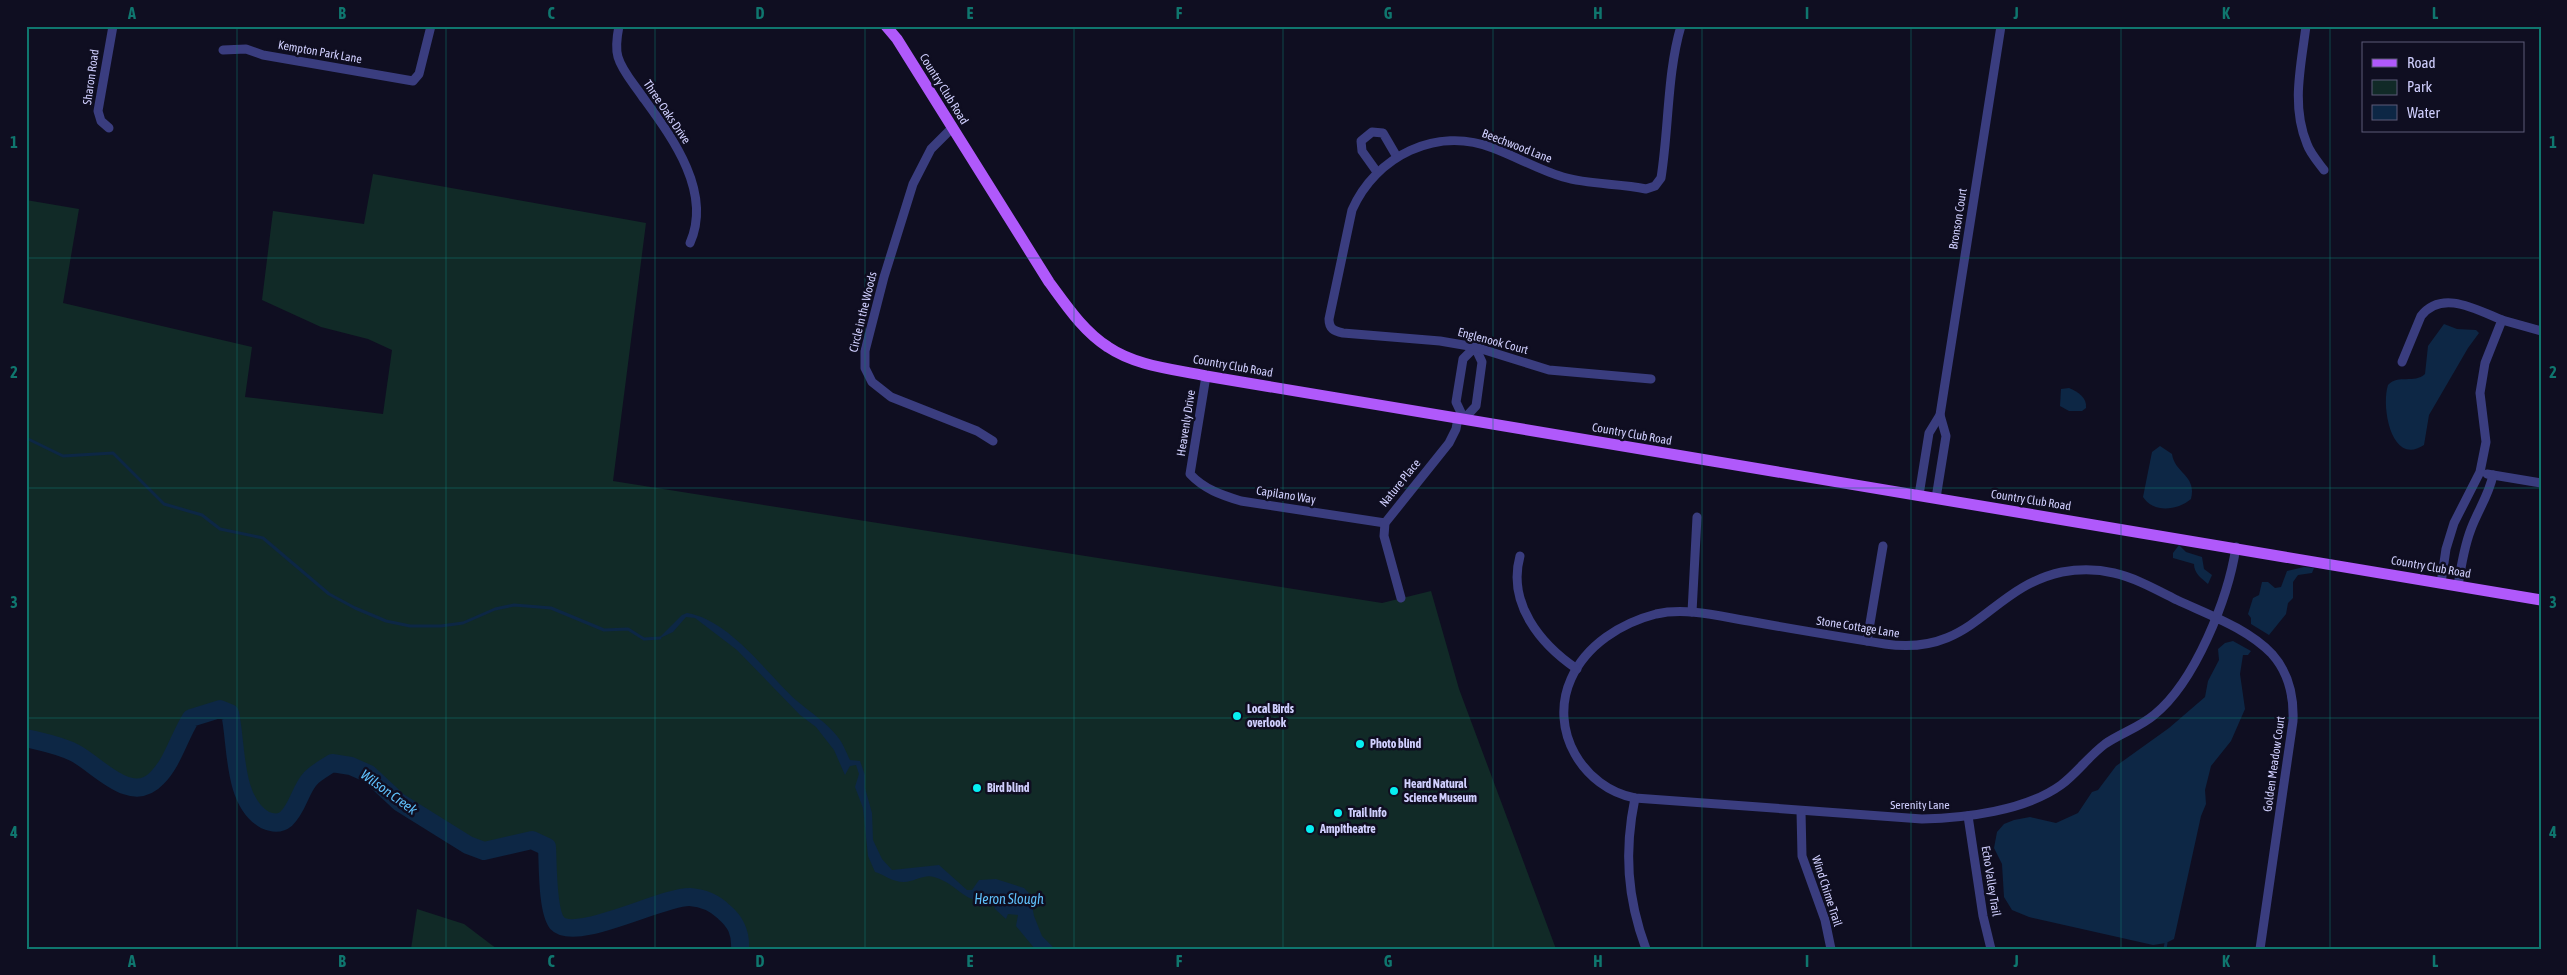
<svg xmlns="http://www.w3.org/2000/svg" width="2567" height="975" viewBox="0 0 2567 975" font-family="'Asap Condensed',sans-serif">
<style>
.green{fill:#112a27}
.water{fill:#0d2745}
.lines{fill:none;stroke-linecap:round;stroke-linejoin:round}
.stream{stroke:#0d2745;stroke-width:3}
.river{stroke:#0d2745;stroke-width:18}
.minor{stroke:#3a3d7f;stroke-width:9}
.major{stroke:#b059fb;stroke-width:11}
.grid{fill:none;stroke:#0f766e;stroke-width:1;stroke-opacity:0.55}
.poi-dot{fill:#06eff2;stroke:#0f0e21;stroke-width:2}
.labels{text-anchor:middle;stroke-width:5;stroke-linejoin:round;paint-order:stroke}
.street-label{font-size:12px;fill:#d0cffe;stroke:#0f0e21}
.poi-label{font-size:12px;font-weight:bold;fill:#d0cffe;stroke:#0f0e21;text-anchor:start}
.water-label{font-size:14px;font-style:italic;fill:#5fc0fb;stroke:#0f0e21}
.neatline{fill:none;stroke:#0f766e;stroke-width:2}
.grid-label{font-size:16px;text-anchor:middle;font-weight:bold;fill:#0f766e}
</style>
<rect width="100%" height="100%" fill="#0f0e21"/>
<g class="green">
<path d="M 373,174 L 646,223 L 613,481 L 1382,603 L 1431,591 L 1459,689 L 1556,949 L 740,949 C 742,933 737,922 725,912 C 675,867 602,947 558,922 L 552,906 L 548,847 L 532,839 L 517,840 L 484,850 L 469,845 L 400,801 L 370,773 L 351,765 L 332,762 C 325,767 315,772 309,778 C 296,792 296,812 277,822 L 258,814 L 240,776 L 231,712 L 220,708 L 189,716 C 177,737 169,771 148,785 C 127,797 91,758 74,750 C 59,743 42,741 26,737 L 26,200 L 79,209 L 63,303 L 252,347 L 245,397 L 383,414 L 392,350 L 368,339 L 321,327 L 262,300 L 273,211 L 364,224 Z"/>
<polygon points="417,909 464,924 497,949 411,949"/>
</g>
<g class="water">
<path d="M 2444,324 L 2457,329 L 2476,330 L 2479,333 L 2468,348 L 2429,415 L 2424,445 C 2391,467 2381,406 2388,385 C 2398,374 2414,384 2425,374 L 2428,346 Z"/>
<path d="M 2069,388 C 2078,392 2087,397 2086,408 L 2082,411 L 2069,411 L 2060,406 L 2061,389 Z"/>
<path d="M 2160,446 L 2172,454 C 2175,474 2197,475 2191,499 C 2178,510 2154,514 2143,497 L 2152,452 Z"/>
<path d="M 2179,545 L 2186,552 L 2202,557 L 2204,569 L 2212,575 L 2208,584 C 2201,578 2194,573 2194,564 L 2173,558 L 2173,553 Z"/>
<polygon points="2304,567 2314,568 2312,573 2298,575 2293,582 2293,598 2288,603 2286,614 2269,635 2251,624 2251,618 2248,614 2253,598 2259,595 2262,582 2268,582 2275,588 2281,587 2287,571"/>
<path d="M 687,613 C 730,620 766,673 797,701 C 810,712 826,722 837,736 C 843,743 846,752 850,760 L 860,761 L 865,775 L 865,788 L 872,813 L 873,840 L 882,859 L 892,870 L 939,865 L 967,890 L 972,890 L 979,880 L 996,879 L 1024,888 L 1030,894 L 1034,916 L 1042,936 L 1055,949 L 1035,949 L 1016,926 L 1018,915 L 1008,914 L 1006,919 L 995,909 L 993,901 C 961,904 961,885 934,877 C 924,874 914,882 904,882 C 892,882 885,875 875,872 L 868,856 L 863,808 L 855,787 L 859,774 L 856,765 L 850,766 L 845,775 L 834,750 L 816,727 L 800,715 L 737,650 L 695,618 L 686,617 L 673,632 L 658,639 L 682,615 Z"/>
<polygon points="2233,641 2251,651 2248,655 2243,655 2240,674 2245,709 2231,741 2211,766 2205,790 2206,804 2201,816 2174,939 2166,943 2153,945 2029,917 2012,910 2004,897 2002,864 1994,848 1997,832 2004,824 2014,820 2030,817 2056,823 2078,813 2092,792 2098,790 2116,766 2169,728 2205,697 2208,681 2219,660 2218,649 2225,643"/>
</g>
<g class="lines">
<g class="stream">
<polyline points="26,438 63,456 113,453 164,504 202,515 220,529 263,538 329,594 355,608 386,621 410,626 441,626 463,623 495,609 514,605 551,608 604,630 628,629 644,639 660,638"/>
<polyline points="2165,949 2166,943"/>
</g>
<path class="river" d="M 26,738 C 42,742 60,745 75,753 C 98,765 131,806 157,778 C 173,762 179,737 191,718 L 220,709 L 230,713 C 237,744 232,801 265,820 C 272,823 280,824 286,819 C 298,808 300,790 310,779 C 315,773 325,768 332,763 L 351,766 L 369,774 L 399,802 L 468,845 L 484,851 L 532,840 L 547,847 C 548,864 547,910 557,923 C 575,943 663,896 690,897 C 703,898 715,903 724,912 C 736,922 741,933 740,949"/>
<g class="minor">
<path d="M 619,26 C 617,36 615,47 618,57 C 622,71 634,84 642,96 C 671,136 713,191 690,243"/>
<path d="M 2306,26 C 2301,66 2291,106 2307,144 C 2310,153 2318,162 2324,170"/>
<polyline points="223,50 246,49 263,55 413,81 419,74 431,26"/>
<polyline points="953,127 931,149 913,184 884,277 865,351 865,368 872,382 891,397 977,431 993,441"/>
<polyline points="109,128 101,121 98,111 113,26"/>
<polyline points="1377,172 1362,151 1361,141 1372,132 1383,133 1397,157"/>
<polygon points="1475,347 1482,362 1476,406 1464,419 1456,402 1463,359"/>
<path d="M 2402,362 L 2421,316 C 2442,289 2477,310 2502,320"/>
<path d="M 1206,376 L 1190,474 C 1204,489 1221,495 1241,501 L 1385,523"/>
<path d="M 1651,379 L 1549,370 L 1475,347 L 1440,341 L 1343,333 C 1334,331 1329,329 1329,319 L 1352,210 C 1376,156 1436,126 1493,148 C 1517,157 1539,170 1563,177 C 1590,185 1619,183 1646,189 L 1655,186 L 1661,178 C 1669,128 1667,73 1681,26"/>
<polyline points="2487,474 2541,483"/>
<polyline points="1919,495 1929,433 1940,415 2001,26"/>
<polyline points="1936,498 1946,436 1940,415"/>
<path d="M 2236,547 C 2228,599 2195,682 2154,715 C 2140,727 2121,733 2105,744 C 2089,756 2077,773 2061,785 C 2025,811 1965,818 1922,819 L 1635,798 C 1583,788 1548,730 1571,679 C 1586,645 1621,623 1656,614 C 1688,607 1722,617 1754,622 C 1798,630 1841,637 1885,644 C 1974,657 1988,588 2062,572 C 2079,569 2097,569 2114,573 C 2136,578 2157,590 2177,600 C 2209,615 2247,628 2272,654 C 2289,673 2294,696 2293,721 L 2260,949"/>
<path d="M 1520,556 C 1507,603 1540,644 1577,669"/>
<polyline points="2441,583 2446,549 2454,523 2480,472 2486,442 2480,393 2485,363 2502,320 2541,331"/>
<path d="M 2458,586 C 2461,566 2464,547 2471,529 C 2478,510 2489,495 2493,475"/>
<polyline points="1401,598 1384,536 1385,523 1449,443 1456,429 1458,418"/>
<polyline points="1692,612 1697,517"/>
<polyline points="1867,641 1883,546"/>
<path d="M 1635,798 C 1624,851 1627,898 1646,949"/>
<polyline points="1801,811 1802,856 1825,920 1831,949"/>
<polyline points="1968,816 1983,916 1991,949"/>
</g>
<path class="major" d="M 886,26 L 897,39 L 1049,282 C 1066,305 1083,331 1108,347 C 1136,366 1173,369 1206,376 L 2541,600"/>
</g>
<path class="grid" d="M 237,26 L 237,949M 446,26 L 446,949M 655,26 L 655,949M 865,26 L 865,949M 1074,26 L 1074,949M 1283,26 L 1283,949M 1493,26 L 1493,949M 1702,26 L 1702,949M 1911,26 L 1911,949M 2121,26 L 2121,949M 2330,26 L 2330,949M 26,258 L 2541,258M 26,488 L 2541,488M 26,718 L 2541,718"/>
<g class="poi-dot">
<circle cx="1237" cy="716" r="5"/>
<circle cx="1360" cy="744" r="5"/>
<circle cx="977" cy="788" r="5"/>
<circle cx="1394" cy="791" r="5"/>
<circle cx="1338" cy="813" r="5"/>
<circle cx="1310" cy="829" r="5"/>
</g>
<g class="labels">
<g class="street-label">
<text transform="translate(320 52) rotate(10)" y="4">Kempton Park Lane</text>
<text transform="translate(91 77) rotate(-82)" y="4">Sharon Road</text>
<text transform="translate(944 89) rotate(58)" y="4">Country Club Road</text>
<text transform="translate(667 112) rotate(56)" y="4">Three Oaks Drive</text>
<text transform="translate(1517 146) rotate(21)" y="4">Beechwood Lane</text>
<text transform="translate(1958 219) rotate(-81)" y="4">Bronson Court</text>
<text transform="translate(863 312) rotate(-76)" y="4">Circle in the Woods</text>
<text transform="translate(1493 341) rotate(15)" y="4">Englenook Court</text>
<text transform="translate(1233 366) rotate(10)" y="4">Country Club Road</text>
<text transform="translate(1186 423) rotate(-81)" y="4">Heavenly Drive</text>
<text transform="translate(1632 434) rotate(10)" y="4">Country Club Road</text>
<text transform="translate(1400 483) rotate(-51)" y="4">Nature Place</text>
<text transform="translate(1286 495) rotate(9)" y="4">Capilano Way</text>
<text transform="translate(2031 500) rotate(9)" y="4">Country Club Road</text>
<text transform="translate(2431 567) rotate(10)" y="4">Country Club Road</text>
<text transform="translate(1858 627) rotate(9)" y="4">Stone Cottage Lane</text>
<text transform="translate(2274 764) rotate(-82)" y="4">Golden Meadow Court</text>
<text x="1920" y="809">Serenity Lane</text>
<text transform="translate(1991 881) rotate(81)" y="4">Echo Valley Trail</text>
<text transform="translate(1827 891) rotate(72)" y="4">Wind Chime Trail</text>
</g>
<g class="poi-label">
<text x="1247" y="713">Local Birds<tspan x="1247" dy="14">overlook</tspan></text>
<text x="1370" y="748">Photo blind</text>
<text x="1404" y="788">Heard Natural<tspan x="1404" dy="14">Science Museum</tspan></text>
<text x="987" y="792">Bird blind</text>
<text x="1348" y="817">Trail Info</text>
<text x="1320" y="833">Ampitheatre</text>
</g>
<g class="water-label">
<text transform="translate(389 792) rotate(36)" y="5">Wilson Creek</text>
<text x="1009" y="904">Heron Slough</text>
</g>
</g>
<rect width="2567" height="975" fill="none" stroke="#0f0e21" stroke-width="55"/>
<rect x="2362" y="42" width="162" height="90" fill="#0f0e21" stroke="#5c5b79"/>
<rect x="2372" y="59" width="25" height="8" fill="#b059fb" stroke="#5c5b79"/>
<text x="2407" y="68" font-size="15" fill="#d0cffe">Road</text>
<rect x="2372" y="80" width="25" height="15" fill="#112a27" stroke="#5c5b79"/>
<text x="2407" y="92" font-size="15" fill="#d0cffe">Park</text>
<rect x="2372" y="105" width="25" height="15" fill="#0d2745" stroke="#5c5b79"/>
<text x="2407" y="118" font-size="15" fill="#d0cffe">Water</text>
<rect x="28" y="28" width="2512" height="920" class="neatline"/>
<g class="grid-label">
<text x="132" y="19">A</text>
<text x="342" y="19">B</text>
<text x="551" y="19">C</text>
<text x="760" y="19">D</text>
<text x="970" y="19">E</text>
<text x="1179" y="19">F</text>
<text x="1388" y="19">G</text>
<text x="1598" y="19">H</text>
<text x="1807" y="19">I</text>
<text x="2016" y="19">J</text>
<text x="2226" y="19">K</text>
<text x="2435" y="19">L</text>
<text x="14" y="148">1</text>
<text x="2553" y="148">1</text>
<text x="14" y="378">2</text>
<text x="2553" y="378">2</text>
<text x="14" y="608">3</text>
<text x="2553" y="608">3</text>
<text x="14" y="838">4</text>
<text x="2553" y="838">4</text>
<text x="132" y="967">A</text>
<text x="342" y="967">B</text>
<text x="551" y="967">C</text>
<text x="760" y="967">D</text>
<text x="970" y="967">E</text>
<text x="1179" y="967">F</text>
<text x="1388" y="967">G</text>
<text x="1598" y="967">H</text>
<text x="1807" y="967">I</text>
<text x="2016" y="967">J</text>
<text x="2226" y="967">K</text>
<text x="2435" y="967">L</text>
</g>
</svg>
